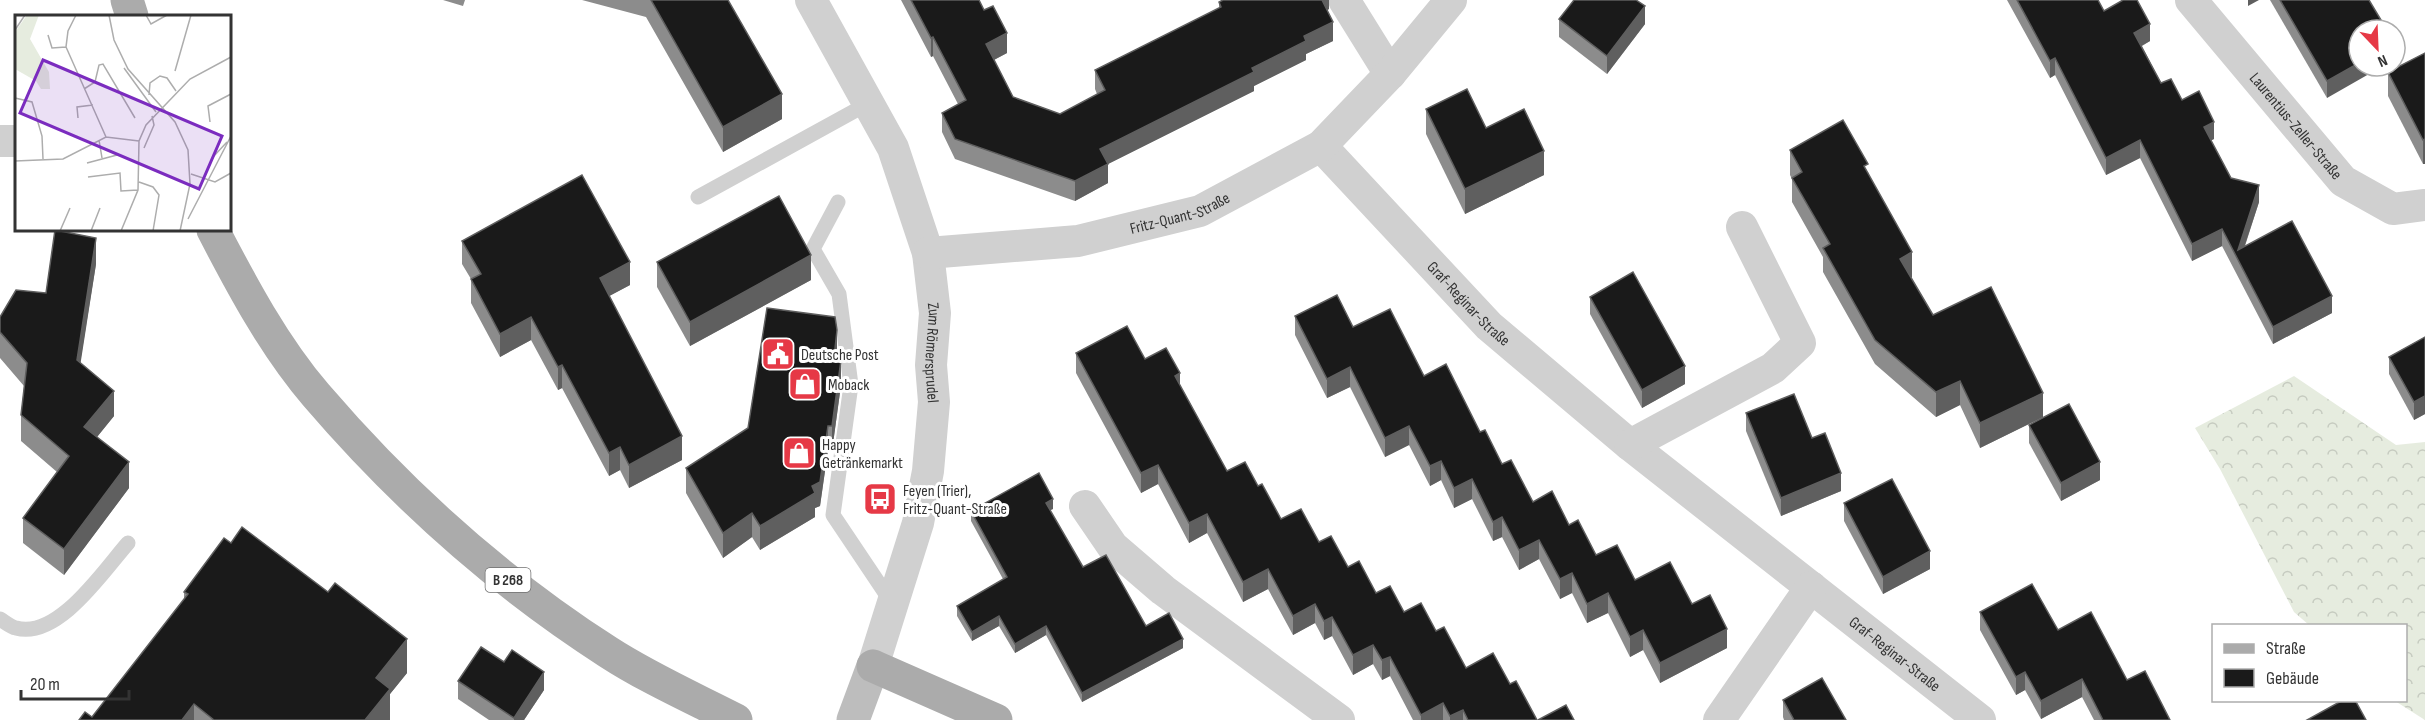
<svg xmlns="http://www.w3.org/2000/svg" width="2425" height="720" viewBox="0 0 2425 720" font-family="'Sofia Sans Condensed',sans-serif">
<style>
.forest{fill:url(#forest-crowns)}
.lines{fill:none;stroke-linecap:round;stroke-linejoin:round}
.lane{stroke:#d0d0d0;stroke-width:15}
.street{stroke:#d0d0d0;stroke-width:32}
.secondary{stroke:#bdbdbd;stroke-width:33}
.primary{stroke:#ababab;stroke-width:33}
.wall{fill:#8c8c8c}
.shaded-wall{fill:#5f5f5f}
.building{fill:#1a1a1a;stroke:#5f5f5f;stroke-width:1.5}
.labels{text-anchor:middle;stroke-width:6;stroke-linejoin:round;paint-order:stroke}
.shield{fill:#fff;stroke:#707070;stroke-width:1.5}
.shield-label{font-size:15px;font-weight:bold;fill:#333}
.street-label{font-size:16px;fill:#333;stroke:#fff}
.poi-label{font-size:16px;fill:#333;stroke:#fff;text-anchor:start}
.inset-road{fill:none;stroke:#adadad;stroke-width:1.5}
.view{fill:#7b2cbf;fill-opacity:0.15;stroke:#7b2cbf;stroke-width:3}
.inset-edge{fill:none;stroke:#333;stroke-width:3}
</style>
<defs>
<pattern id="forest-crowns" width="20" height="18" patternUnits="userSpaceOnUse" patternTransform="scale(1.5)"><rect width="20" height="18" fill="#e6ecdf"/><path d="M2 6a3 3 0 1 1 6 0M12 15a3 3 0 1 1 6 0" fill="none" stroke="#c6cbc0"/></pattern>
</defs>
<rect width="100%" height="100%" fill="#fff"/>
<polygon class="forest" points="2294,376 2396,445 2425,442 2425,720 2395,701 2406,700 2406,626 2309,625 2294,612 2220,469 2195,428"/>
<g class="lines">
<g class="lane">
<polyline points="698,197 869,103"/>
<polyline points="838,202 813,249 839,294 851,385 833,515 892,603"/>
<path d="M 0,619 C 5,622 11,627 16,628 C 58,640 104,570 128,543"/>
</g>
<g class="street">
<path id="s1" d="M 811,0 L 893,148 L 928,253 L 935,313 L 931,365 L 934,402 L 928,471 L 918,523 L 873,666"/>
<polyline points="1344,0 1390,74"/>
<path id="s2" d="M 2191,0 L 2343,181 L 2393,209 L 2425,205"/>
<polyline points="0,141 16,141"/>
<path id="s3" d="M 1321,146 L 1489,326 L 1630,445 L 1980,720"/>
<path id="s4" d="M 928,253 L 1078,241 L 1200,211 L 1321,146 L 1390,74 L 1451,0"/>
<polyline points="1630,445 1773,368 1800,343 1742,227"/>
<polyline points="1085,506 1113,547 1163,590 1339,720"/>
<polyline points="1719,720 1811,587"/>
</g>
<polyline class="secondary" points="853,720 873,666"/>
<g class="primary">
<polyline points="127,0 132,16"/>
<path d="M 213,230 C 242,286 274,346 316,395 C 400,493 499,582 608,652 C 648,678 693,698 736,720"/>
<polyline points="873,666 996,720"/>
</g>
</g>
<g class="wall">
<polygon points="443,0 465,0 463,6"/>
<polygon points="582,0 728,0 782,119 723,152 646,17"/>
<polygon points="901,0 979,0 1007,53 994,60 1013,97 1060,114 1097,94 1095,89 1095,70 1219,8 1219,2 1329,0 1329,9 1327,10 1333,41 1306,54 1306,60 1254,86 1254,91 1108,164 1108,183 1075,201 955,159 942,132 942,113 958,104 933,56 931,57"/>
<polygon points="2007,0 2098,0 2104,11 2150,41 2142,46 2161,83 2182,100 2214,139 2211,140 2231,178 2259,202 2245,246 2332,313 2273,344 2222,246 2192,261 2140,158 2106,175 2055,75 2050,78"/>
<polygon points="2270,0 2369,0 2327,98"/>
<polygon points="1559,19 1645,24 1607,74 1559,37"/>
<polygon points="2425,53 2423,164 2388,96 2388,72"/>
<polygon points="1426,109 1486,128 1544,175 1465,214 1426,134"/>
<polygon points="1790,150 1868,172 1912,277 1911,277 1933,315 2043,417 1980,448 1960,405 1936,417 1875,364 1823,272 1823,257 1792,202 1792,179 1790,175"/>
<polygon points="462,241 630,285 609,296 682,460 629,488 620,470 609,476 562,388 558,390 531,340 500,357 471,303 471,279 462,264"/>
<polygon points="657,262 811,280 690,346 657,287"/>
<polygon points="96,264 80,363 114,416 97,437 129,488 64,575 23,543 23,518 57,472 21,441 21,415 24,386 0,358 0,317 46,293"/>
<polygon points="1590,297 1685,384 1642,408 1590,314"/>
<polygon points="1295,316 1353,327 1424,376 1480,432 1502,464 1533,502 1569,525 1596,555 1635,580 1692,604 1727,648 1660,683 1643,650 1630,657 1608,613 1587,623 1572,593 1560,599 1539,559 1519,570 1502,537 1493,541 1472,499 1454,508 1441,480 1430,486 1409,445 1385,457 1350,387 1327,398 1295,335"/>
<polygon points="2425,337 2425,414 2414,420 2389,374 2389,357"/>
<polygon points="1076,353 1145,359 1180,385 1227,471 1258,486 1281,519 1319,542 1376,593 1404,612 1436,631 1466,668 1510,684 1537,720 1413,720 1390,676 1382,680 1373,664 1353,675 1332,636 1324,640 1315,623 1293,635 1268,589 1243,602 1207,533 1189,543 1158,484 1141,493 1076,373"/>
<polygon points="837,355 837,359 841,385 832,451 828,450 820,506 815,508 815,517 760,550 752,537 723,558 686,493 686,468 748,428"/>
<polygon points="1746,413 1812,438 1841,491 1781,516 1746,431"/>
<polygon points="2029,425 2100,480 2061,501 2029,443"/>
<polygon points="1844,503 1930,569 1883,594 1844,521"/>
<polygon points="1053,509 1050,510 1083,567 1146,626 1183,648 1082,702 1046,635 1015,653 999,626 972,641 957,616 957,606 1003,579 971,521 971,511"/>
<polygon points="184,592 407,673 390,694 390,720 79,720 92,717 184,599"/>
<polygon points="1980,612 2058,630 2127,680 2170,720 2094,720 2082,697 2041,719 2025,690 2016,695 1980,630"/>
<polygon points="458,681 544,690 524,720 489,720 458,699"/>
<polygon points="1783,700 1846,720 1784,720 1783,717"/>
</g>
<g class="shaded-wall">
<polygon points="1320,0 1329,0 1329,9 1320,14"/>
<polygon points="2248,0 2259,0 2248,6"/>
<polygon points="1645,6 1645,24 1607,74 1607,56"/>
<polygon points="1333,22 1333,41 1306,54 1306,60 1254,86 1254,91 1108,164 1108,183 1075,201 1075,181 1100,149 1304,36"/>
<polygon points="2150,24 2150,41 2134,50 2134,33"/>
<polygon points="1007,33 1007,53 986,64 986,44"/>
<polygon points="933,37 933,56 931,57 931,38"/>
<polygon points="2055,58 2055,75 2050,78 2050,61"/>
<polygon points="2359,63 2359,66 2383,66 2327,98 2327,81"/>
<polygon points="782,94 782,119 723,152 723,127"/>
<polygon points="2214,122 2214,139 2204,144 2204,127"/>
<polygon points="2425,139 2425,164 2423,164 2423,140"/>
<polygon points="2140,140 2140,158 2106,175 2106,158"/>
<polygon points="1544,151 1544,175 1465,214 1465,189"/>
<polygon points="2259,185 2259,202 2239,263 2238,250"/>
<polygon points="2222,229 2222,246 2192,261 2192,244"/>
<polygon points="96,238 96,264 77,386 77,360"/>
<polygon points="1912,252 1912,277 1900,283 1900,259"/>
<polygon points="811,255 811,280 690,346 690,322"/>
<polygon points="630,262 630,285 600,301 600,278"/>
<polygon points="2332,296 2332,313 2273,344 2273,327"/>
<polygon points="531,317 531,340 500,357 500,334"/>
<polygon points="837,330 837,355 834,383 834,358"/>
<polygon points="841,360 841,385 832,451 832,426"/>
<polygon points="562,365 562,388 558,390 558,367"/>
<polygon points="1685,366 1685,384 1642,408 1642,390"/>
<polygon points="1350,367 1350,387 1327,398 1327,379"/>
<polygon points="1180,373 1180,393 1175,376"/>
<polygon points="1960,381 1960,405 1936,417 1936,392"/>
<polygon points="114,391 114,416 84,453 84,427"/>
<polygon points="2043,393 2043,417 1980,448 1980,423"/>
<polygon points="2425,396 2425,414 2414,420 2414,402"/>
<polygon points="828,426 828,450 820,506 815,508 815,517 760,550 760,526 812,486"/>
<polygon points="1409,426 1409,445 1385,457 1385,438"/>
<polygon points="682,436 682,460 629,488 629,465"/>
<polygon points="620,447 620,470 609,476 609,453"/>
<polygon points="1441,461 1441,480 1430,486 1430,466"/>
<polygon points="129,462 129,488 64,575 64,549"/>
<polygon points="2100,462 2100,480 2061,501 2061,483"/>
<polygon points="1158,465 1158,484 1141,493 1141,473"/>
<polygon points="1841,473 1841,491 1781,516 1781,498"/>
<polygon points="1472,479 1472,499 1454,508 1454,488"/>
<polygon points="1053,499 1053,509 1046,512 1046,503"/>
<polygon points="752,513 752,537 723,558 723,533"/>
<polygon points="1207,514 1207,533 1189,543 1189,523"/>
<polygon points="1502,517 1502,537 1493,541 1493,522"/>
<polygon points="1539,540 1539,559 1519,570 1519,550"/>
<polygon points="1930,551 1930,569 1883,594 1883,577"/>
<polygon points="1268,569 1268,589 1243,602 1243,582"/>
<polygon points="1572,573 1572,593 1560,599 1560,579"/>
<polygon points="1608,593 1608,613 1587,623 1587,604"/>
<polygon points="1315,604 1315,623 1293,635 1293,616"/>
<polygon points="999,616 999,626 972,641 972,632"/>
<polygon points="1332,617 1332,636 1324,640 1324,621"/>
<polygon points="1046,626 1046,635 1015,653 1015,644"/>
<polygon points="1727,629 1727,648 1660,683 1660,663"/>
<polygon points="1643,630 1643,650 1630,657 1630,637"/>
<polygon points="407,639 407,673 390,694 390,720 365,720 376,678"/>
<polygon points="1183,639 1183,648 1082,702 1082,693"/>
<polygon points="1373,645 1373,664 1353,675 1353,655"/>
<polygon points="1390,657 1390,676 1382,680 1382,660"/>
<polygon points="544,672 544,690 524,720 514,720 514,718"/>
<polygon points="2025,672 2025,690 2016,695 2016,677"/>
<polygon points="2082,679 2082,697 2041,719 2041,701"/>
<polygon points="1443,703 1443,720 1421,720 1421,715"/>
<polygon points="194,704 194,720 182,720"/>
<polygon points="1463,710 1463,720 1450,720 1450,716"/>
</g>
<g class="building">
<polygon points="651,0 728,0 782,94 723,127"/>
<polygon points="911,0 979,0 984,10 993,6 1007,33 986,44 1013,97 1060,114 1105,90 1095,70 1221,7 1219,2 1223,0 1322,0 1333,22 1304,36 1306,41 1252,68 1254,72 1100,149 1108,164 1075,181 955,139 942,113 966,100 933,37 931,38"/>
<polygon points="1574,0 1636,0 1645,6 1607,56 1559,19"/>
<polygon points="2017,0 2098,0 2104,11 2123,0 2137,0 2150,24 2134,33 2161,83 2171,79 2182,100 2199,91 2214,122 2204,127 2231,178 2259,185 2238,250 2292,221 2332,296 2273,327 2222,229 2192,244 2140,140 2106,158 2055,58 2050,61"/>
<polygon points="2280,0 2369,0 2387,30 2359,30 2359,63 2327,81"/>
<polygon points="2425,53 2425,139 2423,140 2388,72"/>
<polygon points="1467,89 1486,128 1524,109 1544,151 1465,189 1426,109"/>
<polygon points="1843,120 1868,164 1864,166 1912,252 1900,259 1933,315 1991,287 2043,393 1980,423 1960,381 1936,392 1875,340 1823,248 1830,244 1792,178 1802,172 1790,150"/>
<polygon points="582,175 630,262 600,278 682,436 629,465 620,447 609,453 562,365 558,367 531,317 500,334 471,279 481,274 462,241"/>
<polygon points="779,196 811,255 690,322 657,262"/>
<polygon points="55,230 96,238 77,360 114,391 84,427 129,462 64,549 23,518 69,456 21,415 27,363 0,332 0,317 16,290 46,293"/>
<polygon points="1633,272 1685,366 1642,390 1590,297"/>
<polygon points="1337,295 1353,327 1390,309 1424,376 1446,364 1480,432 1485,430 1502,464 1511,460 1533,502 1552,491 1569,525 1578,520 1596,555 1617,545 1635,580 1670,562 1692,604 1710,595 1727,629 1660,663 1643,630 1630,637 1608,593 1587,604 1572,573 1560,579 1539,540 1519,550 1502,517 1493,522 1472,479 1454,488 1441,461 1430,466 1409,426 1385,438 1350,367 1327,379 1295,316"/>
<polygon points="767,308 835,317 837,330 834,358 841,360 832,426 828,426 820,482 812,486 815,493 760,526 752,513 723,533 686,468 748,428"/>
<polygon points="1127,326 1145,359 1166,348 1180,373 1175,376 1227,471 1245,462 1258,486 1262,484 1281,519 1301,509 1319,542 1331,536 1348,567 1359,561 1376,593 1390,586 1404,612 1421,603 1436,631 1444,627 1466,668 1493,653 1510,684 1516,681 1537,720 1468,720 1463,710 1450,716 1443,703 1421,715 1390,657 1382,660 1373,645 1353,655 1332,617 1324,621 1315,604 1293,616 1268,569 1243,582 1207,514 1189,523 1158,465 1141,473 1076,353"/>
<polygon points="2425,337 2425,396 2414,402 2389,357"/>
<polygon points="1794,394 1812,438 1825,433 1841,473 1781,498 1746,413"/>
<polygon points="2069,404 2100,462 2061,483 2029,425"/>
<polygon points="1039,473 1053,499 1046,503 1083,567 1106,555 1146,626 1169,613 1183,639 1082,693 1046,626 1015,644 999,616 972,632 957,606 1007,577 971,511"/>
<polygon points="1892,479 1930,551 1883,577 1844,503"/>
<polygon points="242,527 328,592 335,583 407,639 376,678 390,689 365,720 214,720 194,704 182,720 79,720 85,712 92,717 188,594 184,592 224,538 231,543"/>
<polygon points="2032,584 2058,630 2091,612 2127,680 2145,671 2170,720 2103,720 2082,679 2041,701 2025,672 2016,677 1980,612"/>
<polygon points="481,647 504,662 512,650 544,672 514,718 458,681"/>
<polygon points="1822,678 1846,720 1794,720 1783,700"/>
<polygon points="2343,700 2355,700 2366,720 2307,720"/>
<polygon points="1566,705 1574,720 1538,720"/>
</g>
<defs>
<g id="civic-square" transform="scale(1.725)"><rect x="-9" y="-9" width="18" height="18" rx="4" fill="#e63946" stroke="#fff"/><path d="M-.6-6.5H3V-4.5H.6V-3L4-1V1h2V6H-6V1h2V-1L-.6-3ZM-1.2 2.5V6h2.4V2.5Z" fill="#fff"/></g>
<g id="shop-square" transform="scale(1.725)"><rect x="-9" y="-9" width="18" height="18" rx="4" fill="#e63946" stroke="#fff"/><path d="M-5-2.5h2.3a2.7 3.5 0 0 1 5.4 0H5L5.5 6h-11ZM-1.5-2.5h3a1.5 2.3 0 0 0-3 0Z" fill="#fff"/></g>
<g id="bus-square" transform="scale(1.725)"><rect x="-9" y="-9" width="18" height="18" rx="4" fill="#e63946" stroke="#fff"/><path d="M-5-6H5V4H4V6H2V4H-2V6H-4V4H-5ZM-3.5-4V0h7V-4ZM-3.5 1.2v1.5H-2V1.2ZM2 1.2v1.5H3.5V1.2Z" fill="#fff"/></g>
</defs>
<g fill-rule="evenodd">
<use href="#civic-square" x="778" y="354"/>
<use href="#shop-square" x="805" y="384"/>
<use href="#shop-square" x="799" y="453"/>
<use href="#bus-square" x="880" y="499"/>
</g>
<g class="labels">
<rect class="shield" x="485.5" y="568" width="45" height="24" rx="4.5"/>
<g class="shield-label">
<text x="508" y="585">B 268</text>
</g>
<g class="street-label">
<text dy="6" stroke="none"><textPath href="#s2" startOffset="164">Laurentius-Zeller-Straße</textPath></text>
<text dy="6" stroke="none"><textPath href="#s4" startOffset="256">Fritz-Quant-Straße</textPath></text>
<text dy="6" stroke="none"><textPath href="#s3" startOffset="216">Graf-Reginar-Straße</textPath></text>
<text dy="6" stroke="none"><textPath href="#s1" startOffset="380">Zum Römersprudel</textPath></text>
<text dy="6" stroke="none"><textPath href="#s3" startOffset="768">Graf-Reginar-Straße</textPath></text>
</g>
<g class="poi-label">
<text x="801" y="360">Deutsche Post</text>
<text x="828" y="390">Moback</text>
<text x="822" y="450">Happy<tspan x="822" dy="18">Getränkemarkt</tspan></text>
<text x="903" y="496">Feyen (Trier),<tspan x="903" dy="18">Fritz-Quant-Straße</tspan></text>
</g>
</g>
<g transform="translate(15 15)">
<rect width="216" height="216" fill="#fff"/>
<path d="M 12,0 L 24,0 L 15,24 L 34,57 L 35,74 L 26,74 L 21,66 L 0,54 L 0,17 Z" fill="#e6ecdf"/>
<path class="inset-road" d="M 61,0 L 53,16 L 51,32 L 91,122M 94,0 L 99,25 L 113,54 L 160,107 L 173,135 L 175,169 L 165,216M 131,0 L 136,9 L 152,0M 0,15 L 10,0M 33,20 L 37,33 L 51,32M 109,53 L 141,97M 160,56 L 176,0M 69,74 L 80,67 L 84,50 L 88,49 L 120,103M 134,80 L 135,68 L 145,61 L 152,63 L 161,76M 0,83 L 17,87 L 27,121 L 28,144M 63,103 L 62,92 L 78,90M 195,107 L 193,91 L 216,79M 84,125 L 87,143M 129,133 L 139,110 L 137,101M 198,142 L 212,127M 0,146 L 48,144 L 91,122 L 124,126M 72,148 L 102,140M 176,159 L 200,167 L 216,158M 73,162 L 105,158 L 106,176 L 123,175M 124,167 L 138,172 L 144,180 L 138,216M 173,204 L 216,121M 45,216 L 55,193M 76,216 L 85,193M 106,216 L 123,175 L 124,126 L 131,110 L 175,64 L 216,42"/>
<path class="view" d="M 28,45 L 207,121 L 184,174 L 5,98 Z"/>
<rect width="216" height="216" class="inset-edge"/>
</g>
<rect x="2212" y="624" width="195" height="78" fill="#ffffff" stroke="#adadad" stroke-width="1.5"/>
<rect x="2224" y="644" width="30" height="9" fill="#ababab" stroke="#adadad" stroke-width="1.5"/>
<text x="2266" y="654" font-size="18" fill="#333333">Straße</text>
<rect x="2224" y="669" width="30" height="18" fill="#1a1a1a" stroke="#adadad" stroke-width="1.5"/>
<text x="2266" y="684" font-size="18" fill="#333333">Gebäude</text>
<g transform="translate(2377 48) rotate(157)"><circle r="28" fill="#ffffff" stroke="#adadad" stroke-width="1.5"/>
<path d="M0-4.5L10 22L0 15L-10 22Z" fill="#e63946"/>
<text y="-9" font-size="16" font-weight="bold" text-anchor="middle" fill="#333333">N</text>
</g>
<path d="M21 690v9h108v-9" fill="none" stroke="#333333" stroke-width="3"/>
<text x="30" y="690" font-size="18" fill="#333333" stroke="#ffffff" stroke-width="4.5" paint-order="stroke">20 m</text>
</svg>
